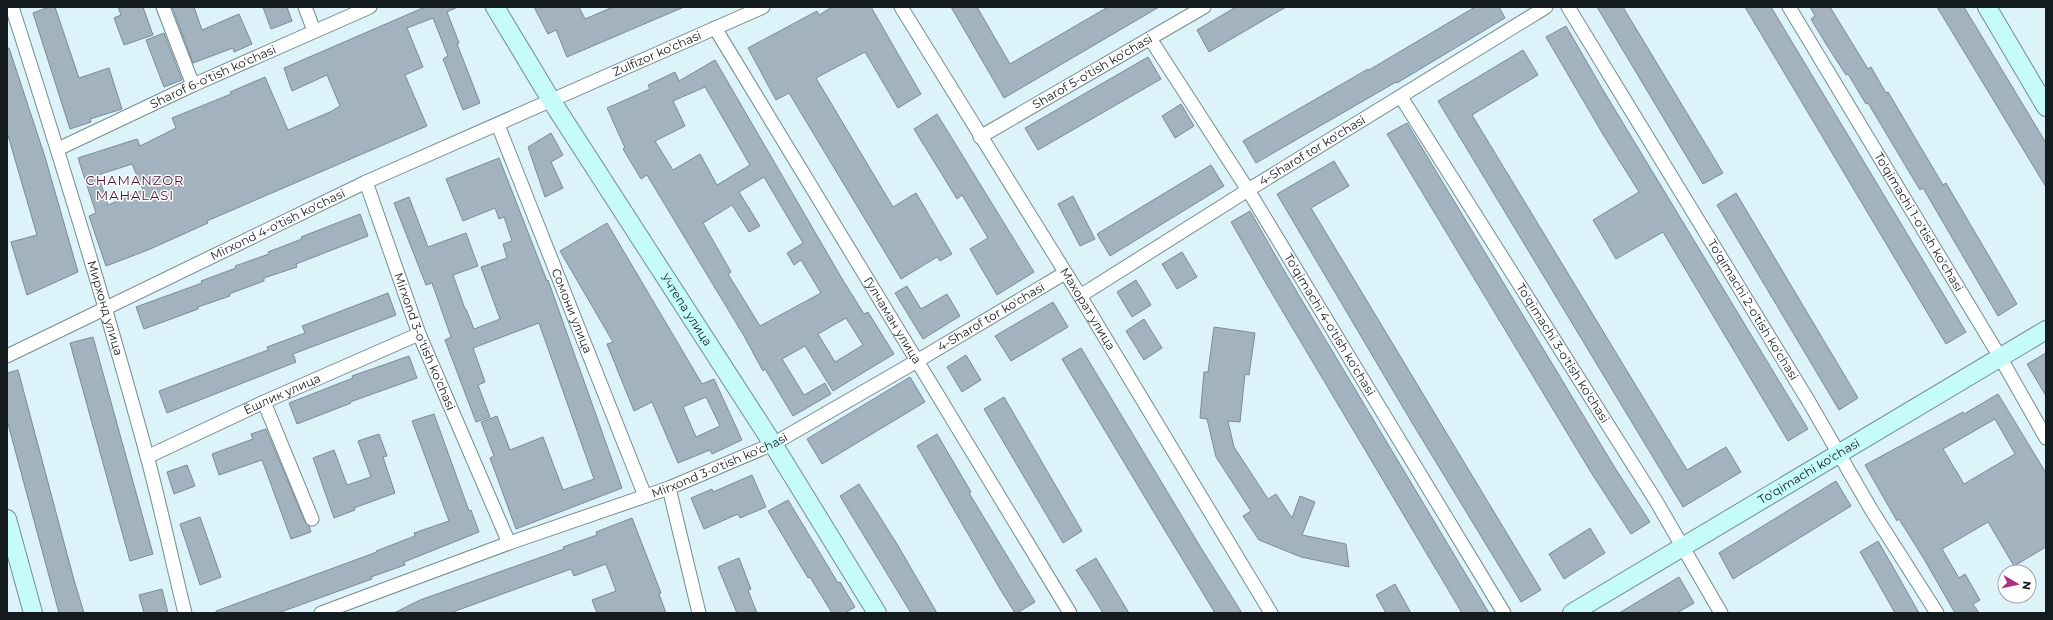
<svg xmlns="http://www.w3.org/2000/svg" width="2053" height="620" viewBox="0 0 2053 620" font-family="Montserrat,sans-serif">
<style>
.building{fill:#a2b3bf;stroke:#7b8b97;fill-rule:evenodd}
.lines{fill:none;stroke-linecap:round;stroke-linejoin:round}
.street-casing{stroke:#758b90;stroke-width:15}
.secondary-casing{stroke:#758b90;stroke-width:20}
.street{stroke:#fff;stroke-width:13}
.secondary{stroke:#c5fcf9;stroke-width:18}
.labels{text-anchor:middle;stroke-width:3;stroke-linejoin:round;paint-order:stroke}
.street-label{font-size:12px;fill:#131b1e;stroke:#fff}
.neighbourhood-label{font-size:13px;letter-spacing:1px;fill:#4e1339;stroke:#fff}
</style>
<rect width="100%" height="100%" fill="#dcf3f9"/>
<g class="building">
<polygon points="49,7 55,7 79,78 109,68 122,109 90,119 91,122 70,129 33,13"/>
<polygon points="118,7 143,7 153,35 124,45 114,18 121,15"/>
<polygon points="172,7 194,7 202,30 239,14 252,44 234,52 233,48 193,63"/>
<polygon points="263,7 287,7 292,21 271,29"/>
<path d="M 425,7 L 458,7 L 447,12 L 459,43 L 457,44 L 480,103 L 463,110 L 443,59 L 448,56 L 433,18 L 407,28 L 423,67 L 405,75 L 427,126 L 207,221 L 208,223 L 148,250 L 106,266 L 89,216 L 96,213 L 78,158 L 137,139 L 140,146 L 176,128 L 172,118 L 231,94 L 230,92 L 265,77 L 288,130 L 330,112 L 340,106 L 327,75 L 292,91 L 284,68 ZM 132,164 L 143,190 L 108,205 L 98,175 Z"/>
<polygon points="534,7 579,7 585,19 613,7 684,7 567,57 556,30 548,34"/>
<polygon points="832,7 871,7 921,94 898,108 865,52 816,78 893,207 916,193 952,254 940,261 937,257 901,279 789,93 776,100 748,48 817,11 819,15"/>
<polygon points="951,7 977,7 1010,64 1108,7 1159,7 1004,98"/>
<polygon points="1236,7 1286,7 1209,52 1197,30"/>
<polygon points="1475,7 1499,7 1505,18 1397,83 1396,82 1256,163 1243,141 1368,69 1369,70"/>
<polygon points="1597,7 1623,7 1723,173 1703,184"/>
<polygon points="1745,7 1771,7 1966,332 1946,344"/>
<polygon points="1810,7 1830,7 1868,69 1871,67 1886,93 1888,92 1943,185 1946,183 2017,304 1998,316 1923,188 1920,190 1868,103 1866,104 1848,74 1846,75 1826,44 1811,19 1815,16"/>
<polygon points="1937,7 1964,7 2028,113 2046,143 2046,187"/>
<polygon points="1566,26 1603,90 1808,429 1788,441 1663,232 1616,259 1593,220 1639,192 1604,136 1546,37"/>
<polygon points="164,33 182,80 164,87 146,40"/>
<polygon points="7,48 9,48 45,157 78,272 27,295 11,242 37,235 7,132"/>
<polygon points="1523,50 1538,75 1472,115 1687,470 1726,447 1741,472 1683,507 1438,101"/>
<polygon points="1148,57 1161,79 1038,150 1025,128"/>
<path d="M 715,60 L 841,277 L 864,314 L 868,312 L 894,354 L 833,391 L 805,346 L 782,359 L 804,395 L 825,383 L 831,394 L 793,416 L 765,369 L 763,371 L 744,336 L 647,175 L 641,179 L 623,149 L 625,148 L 607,108 L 650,89 L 648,85 L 675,72 L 679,81 ZM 705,87 L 750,165 L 717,185 L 700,154 L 673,170 L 655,141 L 685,126 L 673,101 ZM 764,177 L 803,243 L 787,253 L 794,265 L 801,260 L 821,293 L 760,326 L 728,274 L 731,272 L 703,223 L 732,205 L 749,232 L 760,226 L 739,192 ZM 846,318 L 863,345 L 835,362 L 818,334 Z"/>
<polygon points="1181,104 1194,126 1175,138 1162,116"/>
<polygon points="937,114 1034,272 997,295 970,249 988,238 962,195 957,199 914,129"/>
<polygon points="1407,123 1615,468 1650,522 1631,534 1592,474 1387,134"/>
<polygon points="551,133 563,155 551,162 563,188 545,197 528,147"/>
<polygon points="499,158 547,281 548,280 622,488 516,529 490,458 494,456 481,422 497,416 510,450 543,437 563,490 594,479 539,323 473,348 485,382 478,385 490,417 476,422 445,340 451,337 432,283 426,285 394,203 409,197 428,247 466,233 478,266 453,275 465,309 466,309 474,329 500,319 481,267 507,258 503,244 512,241 504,217 499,219 495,208 463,221 446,179"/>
<polygon points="1334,161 1349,186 1311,208 1541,590 1521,602 1411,421 1277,194"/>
<polygon points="1211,165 1224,186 1110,256 1097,234"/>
<polygon points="1736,193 1858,398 1839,410 1717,205"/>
<polygon points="1073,196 1095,239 1080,246 1058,204"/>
<polygon points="1250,211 1282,267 1489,613 1462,613 1267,285 1231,222"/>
<polygon points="360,214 368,236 296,264 297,267 264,278 264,281 229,294 230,296 198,307 198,309 144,329 136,307 202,283 201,281 236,268 235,266 269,254 268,252 302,239 301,237"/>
<path d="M 607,223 L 702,384 L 714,379 L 742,440 L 712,454 L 710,450 L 678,463 L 652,402 L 634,411 L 607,344 L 613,342 L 560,251 ZM 706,397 L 720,426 L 696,437 L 683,407 Z"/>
<polygon points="1182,252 1197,277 1177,289 1162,264"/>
<polygon points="1136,280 1151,305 1132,317 1117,292"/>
<polygon points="907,286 921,309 947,294 960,316 923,339 895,293"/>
<polygon points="388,293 396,315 293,354 296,362 167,413 159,391 268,350 267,347 305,333 302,326"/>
<polygon points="1053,302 1068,327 1011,361 995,336"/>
<polygon points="1144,319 1162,348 1144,360 1126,331"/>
<polygon points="1214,327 1255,333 1249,375 1245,374 1240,422 1228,421 1234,447 1268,499 1276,494 1292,518 1300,496 1315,502 1302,535 1346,544 1349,567 1301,557 1259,540 1243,516 1251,511 1216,457 1207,419 1200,418 1204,372 1208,372"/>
<polygon points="93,337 153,554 130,561 70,343"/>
<polygon points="1081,348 1201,548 1242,613 1215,613 1158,519 1062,359"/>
<polygon points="2046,353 2046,396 2027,364"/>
<polygon points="966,355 981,380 962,392 947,367"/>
<polygon points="409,356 417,378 350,402 351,403 297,424 289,403 353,378 352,376"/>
<polygon points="18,370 74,580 84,613 59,613 29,502 7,420 7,373"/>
<polygon points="910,377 925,402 822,464 807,439"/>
<path d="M 1998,394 L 2046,473 L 2046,547 L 2014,566 L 1988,522 L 1942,549 L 1959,578 L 1965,574 L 1980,600 L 1973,604 L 1979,613 L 1955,613 L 1924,559 L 1899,519 L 1897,521 L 1865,465 L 1963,412 L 1964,414 ZM 1995,419 L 2015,454 L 1964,484 L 1943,449 Z"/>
<polygon points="1004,397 1082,531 1063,543 984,409"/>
<polygon points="434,414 469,511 471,510 479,532 404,562 405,565 371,577 372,579 278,613 216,613 216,611 377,552 376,551 415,536 414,533 449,521 412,421"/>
<polygon points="266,429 305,522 309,526 311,532 291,539 262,460 219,475 212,454 253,439 251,434"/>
<polygon points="379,434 387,456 383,457 395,493 354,508 355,510 334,518 313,458 334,450 347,485 371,477 358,441"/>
<polygon points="937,434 971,492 969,493 1035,602 1017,613 1015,613 1000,589 917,446"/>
<polygon points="187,465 195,486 174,494 167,472"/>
<polygon points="752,475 766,507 740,518 738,514 704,529 691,498 712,489 713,492"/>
<polygon points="1836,481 1851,506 1733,579 1719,553"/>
<polygon points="859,484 897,544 937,613 911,613 855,521 840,496"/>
<polygon points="788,500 838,583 840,582 855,607 845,613 832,613 810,577 808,578 768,511"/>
<polygon points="200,517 221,577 200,585 180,524"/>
<polygon points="632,518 661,593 659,594 666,613 597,613 592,600 616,591 606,564 574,576 571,569 450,613 394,613 420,600 564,549 563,547 597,535 596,532"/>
<polygon points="1590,528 1605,553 1564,579 1549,554"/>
<polygon points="1878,541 1893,567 1919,613 1895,613 1878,583 1860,552"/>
<polygon points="739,558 751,589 748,590 757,613 737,613 718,567"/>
<polygon points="1096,558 1129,613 1103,613 1092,595 1076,570"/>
<polygon points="1679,577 1694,603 1677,613 1619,613"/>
<polygon points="1395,584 1411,613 1386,613 1376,595"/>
<polygon points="162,589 168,613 144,613 139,595"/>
</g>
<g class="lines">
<g class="street-casing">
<g id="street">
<path id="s1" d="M 12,7 C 60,156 106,305 147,456 C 161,508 172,561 185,613"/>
<polyline points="163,7 193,85"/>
<polyline points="305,7 314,31"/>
<path id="s2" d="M 901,7 L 1080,296 L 1271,613"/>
<path id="s3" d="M 1568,7 L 1809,402 L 1872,511 L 1937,613"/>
<path id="s4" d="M 1789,7 L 2000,357 L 2046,438"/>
<path id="s5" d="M 715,28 L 1070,613"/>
<path id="s6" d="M 1151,40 L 1248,190 L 1504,613"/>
<path id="s7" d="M 1401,97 L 1656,501 L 1721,613"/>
<path id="s8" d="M 498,125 L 645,496"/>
<path id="s9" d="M 980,137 L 1204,7"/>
<path id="s10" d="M 58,149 L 193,85 L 370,7"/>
<path id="s11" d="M 366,182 L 419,334 L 509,543"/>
<path id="s12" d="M 1080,296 L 1248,190 L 1546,7"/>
<path id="s13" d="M 7,356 L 366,182 L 763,7"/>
<polyline points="264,402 312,519"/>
<path id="s14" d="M 147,457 L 264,402 L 419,334"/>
<polyline points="669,488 699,613"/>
<path id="s15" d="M 321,613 L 509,543 L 669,488 L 773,444 L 917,361 L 1065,273"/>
</g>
</g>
<g class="secondary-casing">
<g id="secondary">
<path id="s16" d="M 495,7 L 551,100 L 773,444 L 877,613"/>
<polyline points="1987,7 2046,107"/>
<polyline points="7,519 33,613"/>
<path id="s17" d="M 1572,613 L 2046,330"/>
</g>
</g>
<use href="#street" class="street"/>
<use href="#secondary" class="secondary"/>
</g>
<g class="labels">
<g class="street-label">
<text dy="4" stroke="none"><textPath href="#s13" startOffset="717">Zulfizor ko'chasi</textPath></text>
<text dy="4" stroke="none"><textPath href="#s9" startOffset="130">Sharof 5-o'tish ko'chasi</textPath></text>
<text dy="4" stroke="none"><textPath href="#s10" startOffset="171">Sharof 6-o'tish ko'chasi</textPath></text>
<text dy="4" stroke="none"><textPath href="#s12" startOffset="274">4-Sharof tor ko'chasi</textPath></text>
<text dy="4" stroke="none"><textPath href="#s4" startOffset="251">To'qimachi 1-o'tish ko'chasi</textPath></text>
<text dy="4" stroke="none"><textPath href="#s13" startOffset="301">Mirxond 4-o'tish ko'chasi</textPath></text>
<text dy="4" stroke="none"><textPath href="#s1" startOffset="315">Мирхонд улица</textPath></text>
<text dy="4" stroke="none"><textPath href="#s2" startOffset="355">Махорат улица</textPath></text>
<text dy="4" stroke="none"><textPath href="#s16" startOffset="358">Учтепа улица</textPath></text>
<text dy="4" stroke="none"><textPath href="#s3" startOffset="355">To'qimachi 2-o'tish ko'chasi</textPath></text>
<text dy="4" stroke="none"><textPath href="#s8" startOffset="200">Сомони улица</textPath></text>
<text dy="4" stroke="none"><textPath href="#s15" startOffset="735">4-Sharof tor ko'chasi</textPath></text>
<text dy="4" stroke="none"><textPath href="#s5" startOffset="342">Гулчаман улица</textPath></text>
<text dy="4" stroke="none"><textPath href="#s6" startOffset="336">To'qimachi 4-o'tish ko'chasi</textPath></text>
<text dy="4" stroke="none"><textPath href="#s11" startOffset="170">Mirxond 3-o'tish ko'chasi</textPath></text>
<text dy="4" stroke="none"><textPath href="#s7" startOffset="303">To'qimachi 3-o'tish ko'chasi</textPath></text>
<text dy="4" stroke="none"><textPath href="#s14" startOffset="149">Ёшлик улица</textPath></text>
<text dy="4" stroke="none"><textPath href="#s15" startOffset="425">Mirxond 3-o'tish ko'chasi</textPath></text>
<text dy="4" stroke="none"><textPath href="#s17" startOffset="276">To'qimachi ko'chasi</textPath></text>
</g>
<g class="neighbourhood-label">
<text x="135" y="185">CHAMANZOR<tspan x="135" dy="15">MAHALASI</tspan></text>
</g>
</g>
<rect width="2053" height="620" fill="none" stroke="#131b1e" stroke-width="16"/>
<g transform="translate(2017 584) rotate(99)"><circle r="19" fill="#ffffff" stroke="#a1a4a5"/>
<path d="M0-3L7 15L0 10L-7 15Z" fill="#ac3081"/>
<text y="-6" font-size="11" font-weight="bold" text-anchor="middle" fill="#131b1e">N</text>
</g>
</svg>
